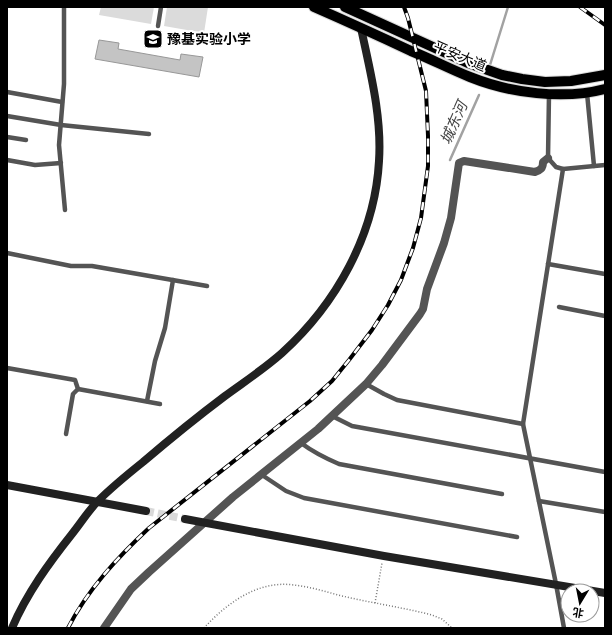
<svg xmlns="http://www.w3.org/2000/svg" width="612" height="635" viewBox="0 0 612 635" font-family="'Asap Condensed','Noto Sans SC',sans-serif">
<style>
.green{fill:#dbdbdb}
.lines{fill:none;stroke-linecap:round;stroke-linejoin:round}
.stream{stroke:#a2a2a2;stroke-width:2.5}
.building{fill:#c4c4c4;stroke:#989898}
.secondary-tunnel{stroke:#d9d9d9;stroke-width:8;stroke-dasharray:8 4;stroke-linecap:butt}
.primary-casing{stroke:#dbdbdb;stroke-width:12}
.path{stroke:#767676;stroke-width:1.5;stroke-dasharray:1 2;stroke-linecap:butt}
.lane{stroke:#545454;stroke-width:4.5}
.street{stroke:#545454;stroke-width:8}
.secondary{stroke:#212121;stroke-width:8}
.primary{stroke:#000;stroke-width:10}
.rail-casing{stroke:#000;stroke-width:4}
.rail{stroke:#fff;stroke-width:2.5;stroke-dasharray:8;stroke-linecap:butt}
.labels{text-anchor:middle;stroke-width:4;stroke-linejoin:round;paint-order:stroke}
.poi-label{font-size:14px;font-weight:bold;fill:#000;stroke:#fff;text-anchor:start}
.street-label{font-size:14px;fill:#000;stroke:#fff}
.water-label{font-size:15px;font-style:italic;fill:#434343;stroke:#fff}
</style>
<rect width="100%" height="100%" fill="#fff"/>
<g class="green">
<polygon points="101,7 154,7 151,24 99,15"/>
<polygon points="167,7 208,7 204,33 164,26"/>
</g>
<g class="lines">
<g class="stream">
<polyline points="490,65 508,7"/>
<polyline points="450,160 479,95"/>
</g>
</g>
<polygon class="building" points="99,40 119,43 118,49 180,60 181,54 203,57 199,77 95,59"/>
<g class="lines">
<polyline class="secondary-tunnel" points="146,511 185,519"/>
<g class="primary-casing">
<g id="primary">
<path d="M 314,7 C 346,21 379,36 411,51 C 431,59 450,69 470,77 C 510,93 563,100 605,89"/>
<polyline points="345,7 468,63 502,75 522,79 545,82 571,81 605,75"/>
</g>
</g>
<g class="path">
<polyline points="375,603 382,563"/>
<path d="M 204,628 C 227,603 258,580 294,585 C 313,587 332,594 351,598 C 378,604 405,608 432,615 L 442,619 L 452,628"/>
</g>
<g class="lane">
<polyline points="64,7 64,84 59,145 65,210"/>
<polyline points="158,26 161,7"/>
<polyline points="7,92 62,102"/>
<polyline points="587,93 594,166"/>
<polyline points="549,94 548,158 556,167 563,169 605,165"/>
<polyline points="7,116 61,125 149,134"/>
<polyline points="7,137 26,140"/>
<polyline points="7,160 35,165 61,163"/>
<polyline points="563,169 523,424 556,584 564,628"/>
<polyline points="7,253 71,266 92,266 207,286"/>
<polyline points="548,264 605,274"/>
<polyline points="559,307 605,316"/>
<polyline points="7,368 75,380 78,389 73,394 66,434"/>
<polyline points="366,384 384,394 397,400 523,424"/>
<polyline points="78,389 160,404"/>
<polyline points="147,401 155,361 165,328 173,280"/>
<polyline points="332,416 352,426 605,472"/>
<path d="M 301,443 C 313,452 325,458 339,464 L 502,494"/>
<polyline points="262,475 286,491 304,498 517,537"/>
<polyline points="539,501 605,512"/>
</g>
<path class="street" d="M 104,628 L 131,589 L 149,572 L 233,497 L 318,429 L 366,384 L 382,365 L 420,314 L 423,309 L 427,289 L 444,243 L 451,218 L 459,163 L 464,161 L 535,172 C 540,170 543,169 543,162 L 548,158"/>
<g class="secondary">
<polyline points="7,485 146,511"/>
<polyline points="185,519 384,556 605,593"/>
<path d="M 12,628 C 27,593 49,563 72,534 C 81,523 88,511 98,501 C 112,487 128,474 143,462 C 170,439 197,417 225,396 C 244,382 264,369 282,353 C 336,304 375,235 379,161 C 382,116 370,71 361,28"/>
</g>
<use href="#primary" class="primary"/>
<g class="rail-casing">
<g id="rail">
<polyline points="580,7 605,25"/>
<path d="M 68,628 C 88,589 118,557 149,528 L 310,401 L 332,381 L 349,360 L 372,330 L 388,305 L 401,280 L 413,248 L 421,218 L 428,166 L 428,136 L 426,91 L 408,18 L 404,7"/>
</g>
</g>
<use href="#rail" class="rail"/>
</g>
<defs>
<g id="school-square" transform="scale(1)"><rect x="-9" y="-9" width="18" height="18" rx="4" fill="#000" stroke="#fff"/><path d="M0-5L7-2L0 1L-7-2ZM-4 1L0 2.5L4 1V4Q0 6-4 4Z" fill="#fff"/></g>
</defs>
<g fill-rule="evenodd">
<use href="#school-square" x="153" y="39"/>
</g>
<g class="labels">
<g class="poi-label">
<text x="167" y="44">豫基实验小学</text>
</g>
<g class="street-label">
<text transform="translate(460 56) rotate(23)" y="5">平安大道</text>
</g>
<g class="water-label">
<text transform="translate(454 123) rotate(-66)" y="5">城东河</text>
</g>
</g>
<rect width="612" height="635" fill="none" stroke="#000000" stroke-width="16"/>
<g transform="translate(580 603) rotate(190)"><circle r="19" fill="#ffffff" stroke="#999999"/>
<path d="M0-3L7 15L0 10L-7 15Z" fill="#000000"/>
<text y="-6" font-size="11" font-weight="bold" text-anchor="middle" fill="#000000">北</text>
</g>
</svg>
